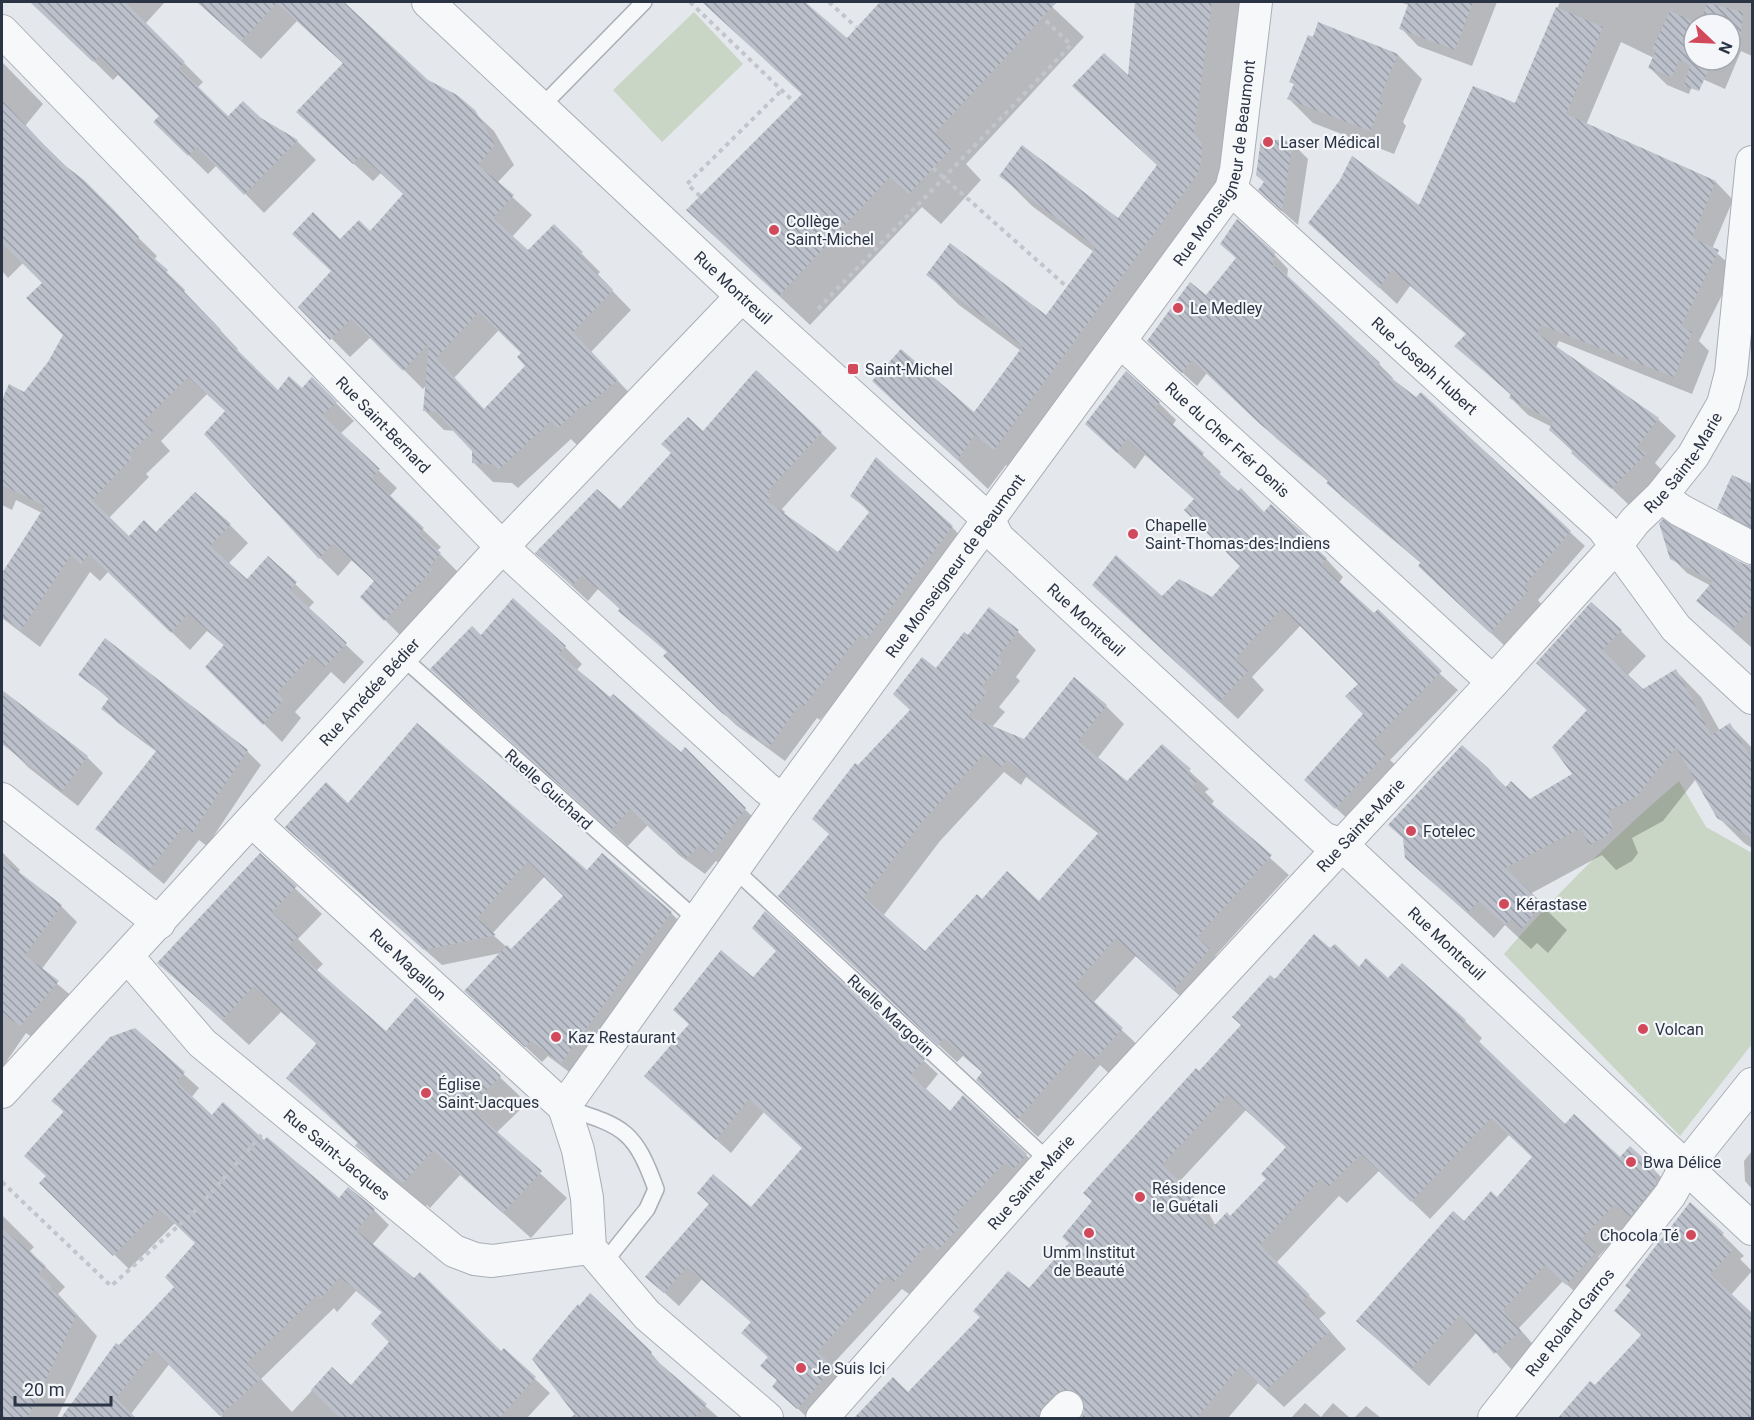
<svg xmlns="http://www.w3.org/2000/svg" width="1754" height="1420" viewBox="0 0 1754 1420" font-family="Roboto,sans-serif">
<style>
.park{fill:#c9d6c5}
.shadow{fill:#0003;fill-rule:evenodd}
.building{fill:url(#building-back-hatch);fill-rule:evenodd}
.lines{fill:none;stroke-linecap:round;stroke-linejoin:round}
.service-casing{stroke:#a9aeb7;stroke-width:18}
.minor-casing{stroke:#a9aeb7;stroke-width:34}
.path{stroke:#c2c5cb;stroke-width:4;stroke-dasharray:4.5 4.5;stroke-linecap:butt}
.service{stroke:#f7f8fa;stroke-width:15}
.minor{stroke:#f7f8fa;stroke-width:32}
.poi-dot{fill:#d1495b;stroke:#f4f6f9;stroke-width:2}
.labels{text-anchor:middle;stroke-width:4.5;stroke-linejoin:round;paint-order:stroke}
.poi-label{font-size:16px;fill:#2b3445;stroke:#f4f6f9;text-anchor:start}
.street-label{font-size:16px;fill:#2b3445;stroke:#f4f6f9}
</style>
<defs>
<pattern id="building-back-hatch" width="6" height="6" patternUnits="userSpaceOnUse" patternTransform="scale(1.5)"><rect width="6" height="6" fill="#bbc0ca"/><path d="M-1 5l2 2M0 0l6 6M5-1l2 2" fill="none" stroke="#989da6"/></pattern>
</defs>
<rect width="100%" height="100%" fill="#e4e7ec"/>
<g class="park">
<polygon points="694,12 743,64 662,142 613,90"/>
<path d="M 1679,781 L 1706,827 L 1752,853 L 1752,1044 L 1680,1136 L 1504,954 C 1558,892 1617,834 1679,781 Z"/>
</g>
<g class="shadow">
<polygon points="46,2 165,2 145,24 203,82 197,88 229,118 260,119 297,141 316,160 264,213 217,165 208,174 155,122 161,116 119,74 113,80 46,14"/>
<path d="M 197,2 L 342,2 L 427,82 L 474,112 L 494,131 L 514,165 L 497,183 L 532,215 L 512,237 L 528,252 L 554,226 L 600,272 L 597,275 L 631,310 L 591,352 L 636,400 L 578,446 L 571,439 L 518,488 L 512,483 L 493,482 L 474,463 L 474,451 L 455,431 L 444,430 L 425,411 L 427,385 L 423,389 L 371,337 L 350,357 L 300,307 L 333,272 L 341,241 L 370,233 L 405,195 L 381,173 L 373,181 L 317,131 L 344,64 L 297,21 L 261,59 ZM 499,330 L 523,353 L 527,366 L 484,410 L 454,378 Z"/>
<polygon points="710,2 803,2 847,40 882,2 1047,2 1084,37 966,164 981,180 941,224 922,207 810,325 688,210 803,95 707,4"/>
<polygon points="1137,2 1246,2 1227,206 1025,479 1006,465 988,489 874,381 974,414 1021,351 959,305 928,275 1046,318 1094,252 1032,206 1001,175 1118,220 1158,166 1074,86 1129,78"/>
<polygon points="1399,2 1497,2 1472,66 1418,46 1401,28 1409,5"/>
<path d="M 1560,2 L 1752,2 L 1752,56 L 1741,51 L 1725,89 L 1696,76 L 1689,94 L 1667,85 L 1650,68 L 1654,58 L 1621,42 L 1586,125 L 1716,182 L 1733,200 L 1712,249 L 1735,269 L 1699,341 L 1709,351 L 1692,394 L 1559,341 L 1556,347 L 1658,419 L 1676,436 L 1655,463 L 1663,471 L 1629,505 L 1550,430 L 1552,427 L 1528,415 L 1511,398 L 1512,396 L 1457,346 L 1467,335 L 1410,286 L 1397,304 L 1310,223 L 1420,207 L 1515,105 ZM 1694,24 L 1730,24 L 1730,60 L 1694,60 Z"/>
<polygon points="1319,24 1398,55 1422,79 1403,122 1406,126 1394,154 1313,123 1289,99 1295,85 1291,81"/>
<polygon points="2,62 43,104 25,126 157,256 154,260 185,290 184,292 238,349 236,351 278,392 302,390 330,397 354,421 340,434 397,488 389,497 441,547 437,551 458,572 403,638 362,597 376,582 352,560 338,576 320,558 227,412 207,394 161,441 170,451 146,474 149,477 109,518 129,538 230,525 248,543 228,564 247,581 268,558 314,602 308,609 364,662 344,684 331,672 295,712 301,718 282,742 207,667 225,646 207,631 190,650 109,571 100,581 90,572 40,647 2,618 2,586 42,513 16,500 12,510 2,505 2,404 10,386 25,394 49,363 65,335 44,283 23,263 8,278 2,271"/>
<polygon points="1292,143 1308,159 1298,225 1276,206"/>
<polygon points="1274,254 1288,269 1287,277 1379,364 1393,378 1392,380 1417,399 1421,394 1585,546 1538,600 1542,605 1505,646 1434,580 1422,564 1342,497 1329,482 1276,438 1207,373 1197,386 1163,355 1207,297"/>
<polygon points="756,372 837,448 782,509 785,512 783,515 838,554 870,513 852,495 952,527 967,543 820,720 817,718 785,761 736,725 680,672 668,653 598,589 588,601 553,568 620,511 703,433"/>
<polygon points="1159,403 1176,420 1172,426 1221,472 1219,475 1265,514 1306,537 1343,577 1339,583 1458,690 1390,760 1403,772 1354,825 1324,797 1365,714 1360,684 1301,625 1252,677 1264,690 1238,719 1112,602 1162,598 1213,599 1242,566 1196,500 1145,455 1135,469 1105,442"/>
<polygon points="1732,477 1752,486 1752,534 1734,524 1719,509"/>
<polygon points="1672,558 1752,567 1752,648 1698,600 1711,586 1687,573"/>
<polygon points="1621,631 1646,656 1627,676 1643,691 1676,671 1701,697 1720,731 1730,725 1752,748 1752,848 1744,843 1718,817 1696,779 1663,821 1632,838 1638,853 1632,861 1616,870 1602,855 1530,894 1567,930 1548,953 1537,943 1531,949 1505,925 1494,938 1407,857 1487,769 1507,788 1530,801 1575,775 1588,711 1538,663"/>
<path d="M 1018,632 L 1036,650 L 1016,677 L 1020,681 L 999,707 L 1005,712 L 992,727 L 1024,741 L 1106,706 L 1124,724 L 1097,759 L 1127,783 L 1162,746 L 1209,789 L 1205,792 L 1214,801 L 1211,805 L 1289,875 L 1215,956 L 1228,969 L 1193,1008 L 1136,956 L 1093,1003 L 1141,1048 L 1114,1078 L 1100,1065 L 1038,1137 L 997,1099 L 983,1073 L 963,1056 L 957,1062 L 799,915 L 858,767 L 912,711 L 936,670 L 968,637 ZM 1004,772 L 1021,785 L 1026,777 L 1099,834 L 1039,903 L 982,901 L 925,954 L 883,916 L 940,841 Z"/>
<polygon points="482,637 565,647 582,664 576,671 681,754 685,750 762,826 729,870 716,861 705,874 679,855 648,825 628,846 449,686"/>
<polygon points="80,674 247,751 261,765 207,846 199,840 164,884 97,829 157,752 118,723 103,709 110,700"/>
<polygon points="2,695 87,757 103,773 78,806 29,768 13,752 14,750 2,744"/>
<path d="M 348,805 L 587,872 L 671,913 L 687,929 L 577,1078 L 548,1056 L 542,1062 L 482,1007 L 501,953 L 442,965 L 303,843 ZM 545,876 L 565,896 L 511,951 L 492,934 Z"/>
<polygon points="2,852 20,870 18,873 61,906 77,922 41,970 74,998 36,1040 26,1033 2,1068"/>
<polygon points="260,855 322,914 298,939 323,964 316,971 386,1033 439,1019 527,1103 496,1133 567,1198 531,1238 460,1175 430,1208 427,1205 425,1207 383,1172 357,1146 358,1143 288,1078 318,1045 281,1012 249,1045 159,963"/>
<polygon points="766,914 938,1074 925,1090 950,1113 1026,1155 1040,1169 952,1264 943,1256 909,1294 902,1289 831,1366 847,1382 808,1418 774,1387 778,1381 762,1365 769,1358 743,1333 752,1323 702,1279 679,1306 647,1277 751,1209 804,1149 764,1112 731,1153 660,1090 690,1025 675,1010 753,979 778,952"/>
<path d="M 1330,950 L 1359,969 L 1389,980 L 1465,1021 L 1482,1038 L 1478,1043 L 1565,1126 L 1620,1159 L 1654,1170 L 1672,1188 L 1633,1220 L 1598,1257 L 1612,1271 L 1585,1301 L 1563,1281 L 1519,1328 L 1537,1349 L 1512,1370 L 1477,1332 L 1429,1386 L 1358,1321 L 1464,1223 L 1497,1199 L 1534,1157 L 1509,1135 L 1430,1219 L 1380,1170 L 1347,1203 L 1339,1196 L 1276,1263 L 1326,1313 L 1319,1319 L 1346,1349 L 1284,1407 L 1258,1383 L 1228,1418 L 1082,1418 L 1086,1407 L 1081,1406 L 1066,1418 L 856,1418 L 908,1394 L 1029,1291 L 1071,1244 L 1199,1073 L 1243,1025 L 1275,981 ZM 1246,1110 L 1287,1148 L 1268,1179 L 1230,1218 L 1216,1226 L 1207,1210 L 1179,1182 Z"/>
<path d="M 134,1029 L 199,1088 L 191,1098 L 212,1117 L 264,1142 L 340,1200 L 374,1210 L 389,1225 L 372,1245 L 501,1353 L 504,1350 L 550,1393 L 527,1418 L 220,1418 L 222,1416 L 170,1363 L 131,1414 L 62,1418 L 119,1347 L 176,1287 L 197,1244 L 175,1223 L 129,1269 L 41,1183 L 47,1177 L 65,1113 L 53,1101 ZM 356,1291 L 383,1313 L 391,1342 L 351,1387 L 332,1369 L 292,1412 L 261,1379 L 334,1308 L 337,1312 Z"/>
<polygon points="1752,1151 1752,1189 1745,1181 1744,1161"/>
<polygon points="2,1215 34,1247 30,1251 65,1287 58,1294 97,1336 57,1418 2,1418"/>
<polygon points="1723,1235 1744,1256 1740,1259 1752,1271 1731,1295 1752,1315 1752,1418 1559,1418 1595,1388 1642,1336 1616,1311 1632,1291 1660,1243 1660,1240"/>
<polygon points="651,1353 665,1370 719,1418 570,1418"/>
<polygon points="1305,1403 1321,1417 1333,1403 1350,1418 1291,1418"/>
<polygon points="1366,1406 1381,1418 1354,1418"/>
</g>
<g class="building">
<polygon points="30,2 125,2 185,62 179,68 228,116 243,101 261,118 298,140 244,195 197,147 188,156 153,122 159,116 99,56 93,62"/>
<path d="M 197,2 L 344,2 L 428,80 L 457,95 L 475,110 L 495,145 L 478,165 L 514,195 L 493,218 L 528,250 L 554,224 L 583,252 L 579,255 L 613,290 L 573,332 L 618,380 L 585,407 L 583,405 L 558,428 L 551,421 L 498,470 L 492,464 L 472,463 L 472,451 L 455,433 L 436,412 L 423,411 L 429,343 L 403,371 L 351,319 L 330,340 L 298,307 L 331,271 L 292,234 L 313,212 L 340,239 L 359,220 L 370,231 L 403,194 L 361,155 L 353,164 L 296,112 L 343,63 L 277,3 L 241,41 ZM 479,312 L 521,353 L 517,357 L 525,366 L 484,409 L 436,358 Z"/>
<polygon points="702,2 805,2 847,38 880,2 1057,2 935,133 952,148 909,194 890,177 779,296 686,210 802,94"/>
<polygon points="1135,2 1212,2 1194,133 1202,144 1201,163 1197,175 994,450 975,435 957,460 872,381 901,349 974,412 1023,346 926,275 950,243 1046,315 1096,247 999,176 1022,145 1118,218 1157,165 1072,86 1104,53 1128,75"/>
<polygon points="1409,2 1473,2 1455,50 1399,29"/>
<polygon points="1707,3 1743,12 1740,42 1730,38 1730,24 1701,24"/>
<polygon points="1556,7 1603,27 1566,114 1716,181 1692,238 1719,250 1681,326 1692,332 1674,377 1541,325 1537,333 1659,418 1636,448 1647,453 1611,489 1571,453 1573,450 1549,430 1553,421 1509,398 1511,394 1454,346 1467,333 1392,270 1379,288 1308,223 1340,180 1352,156 1419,205 1473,86 1515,103"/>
<polygon points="1670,11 1699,24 1694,24 1694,60 1713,60 1699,91 1684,86 1690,65 1679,60 1672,77 1648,68 1656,50 1652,49"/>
<polygon points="1318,22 1398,54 1379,99 1383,101 1370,131 1287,99 1294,84 1289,82 1308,35 1313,37"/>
<polygon points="2,100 60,162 84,180 114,210 139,237 135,242 168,270 166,273 221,330 219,332 278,390 289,376 302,388 312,377 337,402 322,415 380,469 372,478 424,528 419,533 441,553 429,567 432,570 384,621 360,597 374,581 333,543 319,559 204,434 225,411 188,377 143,422 153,431 129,454 132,458 92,500 129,536 144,520 156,532 195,492 231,524 210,546 247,579 268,556 297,582 290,590 347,643 325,667 312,655 277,693 284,699 263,725 205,667 224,645 188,613 171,633 89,554 81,564 71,555 21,630 2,616 2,573 45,506 2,485 2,400 9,384 24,392 48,362 63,335 26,298 42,283 2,243"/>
<polygon points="1261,139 1293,141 1282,211 1258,190 1264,182 1256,175"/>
<polygon points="1237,219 1275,253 1272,270 1276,265 1380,363 1377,367 1416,397 1421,392 1571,531 1524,586 1529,590 1490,633 1418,566 1421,562 1326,483 1329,480 1260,424 1192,360 1182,373 1147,341 1190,282 1206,295 1236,258 1220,244"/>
<polygon points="756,370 822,432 767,492 771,495 767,501 838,552 870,511 850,496 876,457 953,526 866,640 860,635 804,706 800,704 769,747 722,713 663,656 667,652 618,611 620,608 582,575 572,586 535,553 597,489 620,509 671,453 661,444 688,417 703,431"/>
<polygon points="1126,371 1160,402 1155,408 1204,453 1201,457 1238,491 1241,488 1264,512 1271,504 1275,508 1307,536 1304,539 1327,558 1321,565 1374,613 1378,609 1442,671 1373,741 1386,754 1335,809 1304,780 1363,714 1345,696 1358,684 1282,608 1235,659 1248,671 1219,702 1092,585 1116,555 1162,596 1179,579 1212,597 1240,566 1184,510 1194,499 1127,438 1117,453 1085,424"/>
<polygon points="1732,475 1752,484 1752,528 1717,509"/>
<polygon points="1663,519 1744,564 1752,566 1752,607 1732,630 1696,601 1713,581 1670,559 1659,523"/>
<polygon points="513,598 566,646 559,654 610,697 613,694 681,752 685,747 746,808 711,854 699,845 687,858 660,838 630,809 611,830 430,669 472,626 481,635"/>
<polygon points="1591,602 1622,630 1602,650 1643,689 1676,669 1711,735 1730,723 1752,760 1752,838 1717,818 1676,747 1637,796 1607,812 1613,827 1606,836 1589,845 1581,828 1505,868 1542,903 1522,929 1511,919 1505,925 1479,901 1467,913 1405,858 1403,838 1388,825 1462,745 1488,768 1505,788 1511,781 1530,799 1572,774 1552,747 1587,710 1536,663"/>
<path d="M 989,607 L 1019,630 L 997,658 L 1003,661 L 981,687 L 987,692 L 968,716 L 1024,739 L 1074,677 L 1107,705 L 1078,741 L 1127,781 L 1162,744 L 1191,769 L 1187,773 L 1197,781 L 1192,787 L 1272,855 L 1197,937 L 1210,949 L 1173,990 L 1116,938 L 1075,984 L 1123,1028 L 1094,1060 L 1080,1048 L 1018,1119 L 976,1080 L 982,1072 L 944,1038 L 938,1045 L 778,896 L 829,834 L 812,819 L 855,763 L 858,765 L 910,710 L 893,694 L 922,657 L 936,668 L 964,632 L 968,635 ZM 984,754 L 1001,767 L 1007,760 L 1100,831 L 1039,901 L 1007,871 L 982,899 L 977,894 L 925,951 L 864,897 L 922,822 Z"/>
<polygon points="105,638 248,750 192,833 184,826 149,870 95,829 157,750 101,709 109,698 78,675"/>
<polygon points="2,690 88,756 62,791 2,744"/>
<polygon points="417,723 587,870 602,853 672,912 561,1063 531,1041 525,1047 464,991 507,945 511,949 563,896 528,861 477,918 496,935 424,950 285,827 326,782 348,803"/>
<polygon points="260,853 297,886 272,912 298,936 289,945 386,1031 416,997 501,1076 469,1107 542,1171 503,1213 433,1150 403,1183 355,1146 358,1142 286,1078 317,1043 254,986 222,1020 157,963"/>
<polygon points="2,859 62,905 25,955 59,981 20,1026 2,1013"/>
<polygon points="765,911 925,1059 911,1075 950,1111 963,1095 1027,1154 1013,1169 1005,1162 952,1218 960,1226 937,1251 928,1243 894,1282 887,1276 817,1352 834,1367 797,1409 772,1387 777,1380 760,1366 768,1357 741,1333 751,1322 687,1267 664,1293 645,1277 709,1204 697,1193 713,1174 751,1207 802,1148 749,1099 716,1140 644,1076 689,1024 673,1010 721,950 753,977 776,951 752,928"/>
<path d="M 1314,934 L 1330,948 L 1335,944 L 1359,967 L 1366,958 L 1388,978 L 1402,963 L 1466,1020 L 1462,1025 L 1565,1124 L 1574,1114 L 1620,1157 L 1630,1146 L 1655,1169 L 1656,1184 L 1630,1217 L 1615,1204 L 1581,1239 L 1596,1252 L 1566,1285 L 1545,1265 L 1503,1310 L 1521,1331 L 1494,1354 L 1460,1315 L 1411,1369 L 1356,1321 L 1453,1211 L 1464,1221 L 1491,1191 L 1497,1197 L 1532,1157 L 1491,1118 L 1411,1202 L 1361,1154 L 1328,1187 L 1320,1179 L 1260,1245 L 1310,1295 L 1302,1301 L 1330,1331 L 1266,1390 L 1240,1366 L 1196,1419 L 1081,1419 L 1084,1411 L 1084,1402 L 1079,1394 L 1071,1390 L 1062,1390 L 1054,1394 L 1043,1406 L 1039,1419 L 853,1419 L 893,1377 L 908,1392 L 980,1317 L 973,1311 L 1008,1271 L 1029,1288 L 1069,1243 L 1062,1237 L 1092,1201 L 1083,1193 L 1196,1068 L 1199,1071 L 1241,1025 L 1232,1017 L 1270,975 L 1275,979 ZM 1228,1094 L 1286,1147 L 1261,1174 L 1266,1179 L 1230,1216 L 1227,1212 L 1211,1229 L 1190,1191 L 1162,1165 Z"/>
<polygon points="135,1028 185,1072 177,1082 212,1115 223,1102 264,1140 267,1137 339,1198 348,1187 375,1209 356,1230 414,1278 420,1272 501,1351 504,1348 536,1377 499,1419 341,1419 311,1390 332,1367 351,1385 389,1342 371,1324 382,1312 340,1277 321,1298 318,1294 247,1363 261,1378 220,1416 154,1350 116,1398 137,1419 60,1419 116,1343 119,1345 174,1287 165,1277 195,1243 159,1209 113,1256 39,1183 46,1176 24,1156 64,1111 51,1101 110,1037"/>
<polygon points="1690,1202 1724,1233 1720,1238 1733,1250 1710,1274 1752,1313 1752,1419 1557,1419 1590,1381 1595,1385 1642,1334 1614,1311 1631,1290 1625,1286 1658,1243 1656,1242 1659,1237 1660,1241"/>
<polygon points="2,1228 46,1266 38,1274 52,1286 50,1289 59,1296 57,1298 77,1314 27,1419 2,1419"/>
<polygon points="590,1293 652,1352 650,1355 707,1404 694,1419 578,1419 532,1359 578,1304 579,1306"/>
</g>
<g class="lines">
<g class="service-casing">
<g id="service">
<polyline points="542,106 644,2"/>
<polyline points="402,657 697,920"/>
<polyline points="734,869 1049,1161"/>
<path d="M 564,1107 C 623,1127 634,1128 656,1189 L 647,1209 L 603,1264"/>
</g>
</g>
<g class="minor-casing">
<g id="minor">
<path id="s1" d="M 428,2 L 742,296 L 988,519 L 998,538 L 1323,838 L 1342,845 L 1752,1229"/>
<path id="s2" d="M 2,31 L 502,547 L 766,788 L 783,800"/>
<path id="s3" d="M 1231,189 L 1603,528 L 1676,628 L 1752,698"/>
<path id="s4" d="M 1120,341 L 1493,682"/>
<polyline points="1661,496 1680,510 1752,548"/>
<polyline points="2,799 159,923"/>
<path id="s5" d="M 252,821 L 564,1107"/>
<path id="s6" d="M 127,956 L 202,1043 L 454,1251 L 475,1259 L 492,1261 L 590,1248"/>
<path id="s7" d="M 2,1092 L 502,547 L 742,296"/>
<path id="s8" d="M 767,1418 L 647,1315 L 590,1248 L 587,1198 L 578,1150 L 564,1107 L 783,800 L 1231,189 L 1236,170 L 1256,2"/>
<path id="s9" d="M 822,1418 L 1049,1161 L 1493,682 L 1615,547 L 1635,521 L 1661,496 L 1693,456 L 1723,404 L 1731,373 L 1752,162"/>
<polyline points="1056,1418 1067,1407"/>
<path id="s10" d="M 1494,1418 L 1670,1195 L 1685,1168 L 1752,1084"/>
</g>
</g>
<g class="path">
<polyline points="690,2 794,102"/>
<polyline points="829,2 856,27"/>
<polyline points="933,168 1067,287"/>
<polyline points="700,196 687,184 782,90"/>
<polyline points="818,309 1071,45 1042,17"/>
<polyline points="2,1182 111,1286 196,1210 263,1133"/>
</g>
<use href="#service" class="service"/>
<use href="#minor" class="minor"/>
</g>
<g class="poi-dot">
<circle cx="1268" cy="142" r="6"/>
<circle cx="774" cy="230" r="6"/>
<circle cx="1178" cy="308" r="6"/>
<rect x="847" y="363" width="12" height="12" rx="3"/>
<circle cx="1133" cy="534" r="6"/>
<circle cx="1411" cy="831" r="6"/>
<circle cx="1504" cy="904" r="6"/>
<circle cx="1643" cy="1029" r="6"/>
<circle cx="556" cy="1037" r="6"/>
<circle cx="426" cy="1093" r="6"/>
<circle cx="1631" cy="1162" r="6"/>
<circle cx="1140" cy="1197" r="6"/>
<circle cx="1089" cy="1233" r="6"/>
<circle cx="1691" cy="1235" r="6"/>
<circle cx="801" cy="1368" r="6"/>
</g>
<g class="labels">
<g class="poi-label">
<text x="1280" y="148">Laser Médical</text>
<text x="786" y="227">Collège<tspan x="786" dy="18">Saint-Michel</tspan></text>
<text x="1190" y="314">Le Medley</text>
<text x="865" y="375">Saint-Michel</text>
<text x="1145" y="531">Chapelle<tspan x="1145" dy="18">Saint-Thomas-des-Indiens</tspan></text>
<text x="1423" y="837">Fotelec</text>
<text x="1516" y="910">Kérastase</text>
<text x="1655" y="1035">Volcan</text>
<text x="568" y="1043">Kaz Restaurant</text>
<text x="438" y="1090">Église<tspan x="438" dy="18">Saint-Jacques</tspan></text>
<text x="1643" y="1168">Bwa Délice</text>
<text x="1152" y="1194">Résidence<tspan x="1152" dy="18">le Guétali</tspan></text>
<text x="1679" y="1241" text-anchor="end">Chocola Té</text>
<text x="1089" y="1258" text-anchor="middle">Umm Institut<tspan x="1089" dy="18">de Beauté</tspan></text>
<text x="813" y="1374">Je Suis Ici</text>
</g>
<g class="street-label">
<text dy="6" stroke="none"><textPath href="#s8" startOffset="1544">Rue Monseigneur de Beaumont</textPath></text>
<text dy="6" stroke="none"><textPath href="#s1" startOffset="418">Rue Montreuil</textPath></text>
<text dy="6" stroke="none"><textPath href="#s3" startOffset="262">Rue Joseph Hubert</textPath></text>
<text dy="6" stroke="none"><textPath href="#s2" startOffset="548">Rue Saint-Bernard</textPath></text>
<text dy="6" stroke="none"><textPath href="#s4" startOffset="146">Rue du Cher Frér Denis</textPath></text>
<text dy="6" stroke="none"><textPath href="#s9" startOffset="1287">Rue Sainte-Marie</textPath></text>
<text dy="6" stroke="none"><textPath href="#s8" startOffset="1058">Rue Monseigneur de Beaumont</textPath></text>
<text dy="6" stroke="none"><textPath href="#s1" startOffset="904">Rue Montreuil</textPath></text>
<text dy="6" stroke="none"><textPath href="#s7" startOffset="543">Rue Amédée Bédier</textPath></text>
<text transform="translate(549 789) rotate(42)" y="6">Ruelle Guichard</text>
<text dy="6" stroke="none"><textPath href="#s9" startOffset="801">Rue Sainte-Marie</textPath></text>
<text dy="6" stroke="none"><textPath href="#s1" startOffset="1390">Rue Montreuil</textPath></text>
<text dy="6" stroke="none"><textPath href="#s5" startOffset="212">Rue Magallon</textPath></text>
<text transform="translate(891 1015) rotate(43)" y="6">Ruelle Margotin</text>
<text dy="6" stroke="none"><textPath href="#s6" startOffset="290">Rue Saint-Jacques</textPath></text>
<text dy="6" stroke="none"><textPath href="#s9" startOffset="315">Rue Sainte-Marie</textPath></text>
<text dy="6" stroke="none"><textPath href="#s10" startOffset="122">Rue Roland Garros</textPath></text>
</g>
</g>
<rect width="1754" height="1420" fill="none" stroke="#2b3445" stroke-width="6"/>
<g transform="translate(1712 42) rotate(113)"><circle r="28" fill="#f4f6f9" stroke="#a4a8b1" stroke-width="1.5"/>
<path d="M0-4.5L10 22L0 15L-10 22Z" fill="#d1495b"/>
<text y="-9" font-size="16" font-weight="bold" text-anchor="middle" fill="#2b3445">N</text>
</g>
<path d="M15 1396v9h96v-9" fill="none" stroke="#2b3445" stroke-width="3"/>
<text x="24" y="1396" font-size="18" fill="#2b3445" stroke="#f4f6f9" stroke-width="4.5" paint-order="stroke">20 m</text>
</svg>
